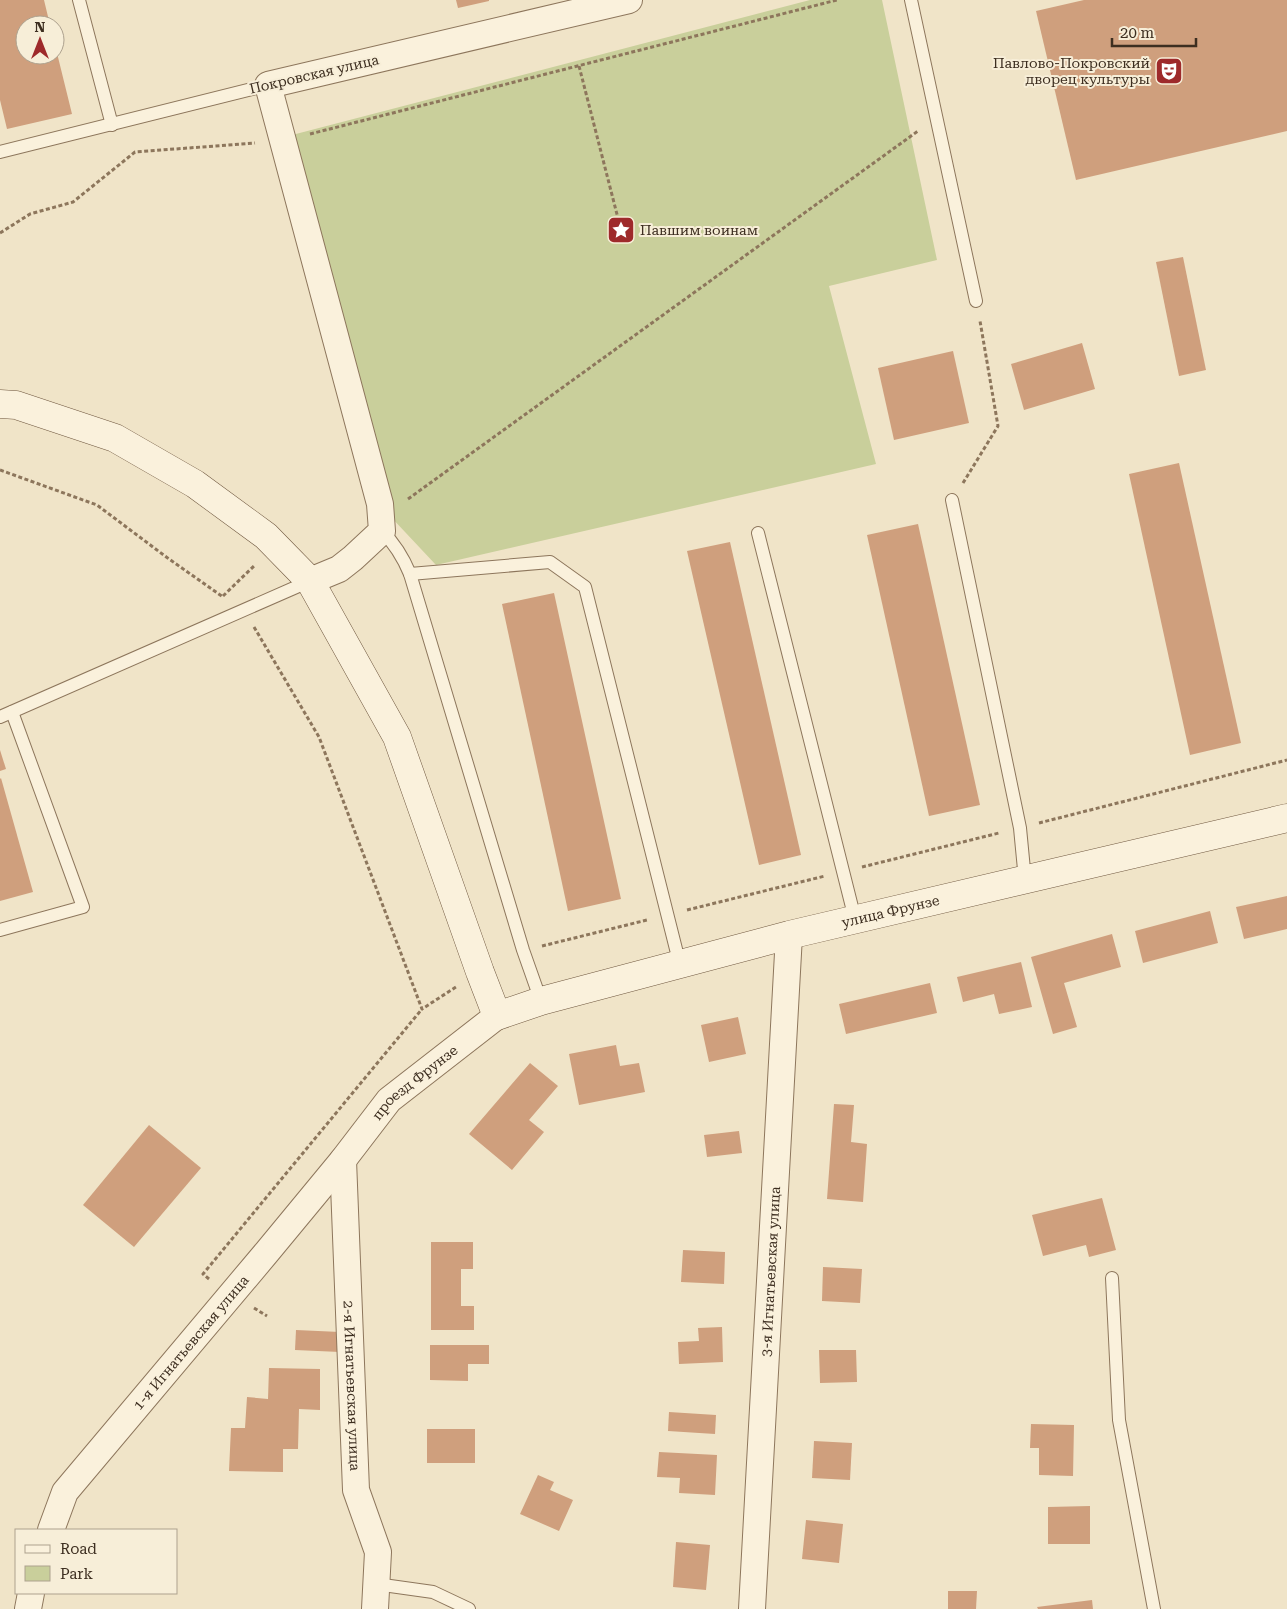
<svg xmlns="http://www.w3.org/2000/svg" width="1287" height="1609" viewBox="0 0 1287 1609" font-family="'Roboto Serif',serif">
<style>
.green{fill:#c9cf9b}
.building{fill:#cf9f7d}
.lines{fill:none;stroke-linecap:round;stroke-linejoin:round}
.service-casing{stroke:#8d765c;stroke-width:14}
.minor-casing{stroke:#8d765c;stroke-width:28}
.secondary-casing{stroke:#6f573f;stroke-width:29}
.path{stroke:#8d765c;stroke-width:3;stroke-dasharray:4 2.5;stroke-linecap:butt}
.service{stroke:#faf1dc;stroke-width:12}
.minor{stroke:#faf1dc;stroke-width:26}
.secondary{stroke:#faf1dc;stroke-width:28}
.labels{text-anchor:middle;stroke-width:4;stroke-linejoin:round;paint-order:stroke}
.poi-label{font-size:14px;fill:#3d2e20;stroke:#f7eed8;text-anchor:end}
.street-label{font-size:14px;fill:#3d2e20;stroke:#f7eed8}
</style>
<rect width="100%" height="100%" fill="#f0e4c8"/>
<polygon class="green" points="810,0 882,0 937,260 829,286 876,464 436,565 390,516 292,135"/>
<g class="building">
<polygon points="0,0 44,0 50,25 25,25 25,55 55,55 56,49 72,114 7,129 0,100"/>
<polygon points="456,0 489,0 489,1 458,8"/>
<polygon points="1084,0 1287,0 1287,131 1076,180 1036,11"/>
<polygon points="1183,257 1206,370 1179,376 1156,262"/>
<polygon points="1082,343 1095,389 1024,410 1011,364"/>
<polygon points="953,351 969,423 894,440 878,368"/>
<polygon points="1179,463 1241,743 1190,755 1129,474"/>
<polygon points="918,524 980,805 929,816 867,535"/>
<polygon points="730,542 801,855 759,865 687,551"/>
<polygon points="554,593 621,899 568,911 502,604"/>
<polygon points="0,750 6,769 0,771"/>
<polygon points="1,778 33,892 0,901 0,779"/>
<polygon points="1287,896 1287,929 1244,939 1236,907"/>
<polygon points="1210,911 1218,943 1143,963 1135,931"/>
<polygon points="1112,934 1121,967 1064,983 1077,1027 1053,1034 1031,957"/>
<polygon points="1021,962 1032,1007 999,1014 994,994 963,1002 957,977"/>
<polygon points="930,983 937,1013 846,1034 839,1004"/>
<polygon points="738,1017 746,1054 709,1062 701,1025"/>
<polygon points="616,1045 620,1066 639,1063 645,1092 579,1105 569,1054"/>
<polygon points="530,1063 558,1086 529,1120 544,1132 512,1170 469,1134"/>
<polygon points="834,1104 854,1105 851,1142 867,1144 863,1202 827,1199"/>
<polygon points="149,1125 201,1168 134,1247 83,1205"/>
<polygon points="739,1131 742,1153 707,1157 704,1135"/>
<polygon points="1102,1198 1116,1250 1089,1257 1086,1245 1043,1256 1032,1215"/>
<polygon points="431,1242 473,1242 473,1269 461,1269 461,1306 474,1306 474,1330 431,1330"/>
<polygon points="683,1250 725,1252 724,1284 681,1282"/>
<polygon points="823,1267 862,1269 860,1303 822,1301"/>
<polygon points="722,1327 723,1362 679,1364 678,1342 699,1341 698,1328"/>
<polygon points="296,1330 340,1332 340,1352 295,1350"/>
<polygon points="430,1345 489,1345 489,1364 468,1364 468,1381 430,1380"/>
<polygon points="819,1350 856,1350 857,1382 820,1383"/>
<polygon points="269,1368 320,1369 320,1410 299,1409 298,1449 283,1449 283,1472 229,1471 231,1428 245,1428 247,1397 268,1399"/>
<polygon points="669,1412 716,1415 715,1434 668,1431"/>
<polygon points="1031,1424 1074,1425 1073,1476 1039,1475 1039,1448 1030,1448"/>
<rect x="427" y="1429" width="48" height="34"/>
<polygon points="814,1441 852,1443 850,1480 812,1478"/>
<polygon points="659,1452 717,1455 715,1495 679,1493 680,1478 657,1477"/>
<polygon points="538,1475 554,1482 550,1490 573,1500 559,1531 520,1514"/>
<polygon points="1090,1506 1090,1544 1048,1544 1048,1507"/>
<polygon points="806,1520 843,1524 839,1563 802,1559"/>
<polygon points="676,1542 710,1545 706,1590 673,1587"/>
<polygon points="948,1591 977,1591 976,1609 948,1609"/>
<polygon points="1092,1600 1093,1609 1038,1609 1037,1607"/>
</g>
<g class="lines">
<g class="service-casing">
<g id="service">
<polyline points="79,0 112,125"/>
<polyline points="911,0 976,301"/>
<polyline points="0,152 268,85"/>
<polyline points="952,500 1020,828 1025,880"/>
<path d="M 382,531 C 395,544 403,557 410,574 L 523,950 L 541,1001"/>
<polyline points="758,533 855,919"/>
<polyline points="410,574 550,562 585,587 680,965"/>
<polyline points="0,717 310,581"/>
<polyline points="0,930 83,907 12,712"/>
<polyline points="1112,1278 1119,1420 1154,1609"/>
<polyline points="376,1584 433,1592 469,1609"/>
</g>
</g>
<g class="minor-casing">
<g id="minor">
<polyline points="310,581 339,569 353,558 382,531 380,504 268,85 629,0"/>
<path id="s1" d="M 343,1160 L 356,1490 L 378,1552 L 375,1609"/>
<path id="s2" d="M 51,1530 L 65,1492 L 267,1252 L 343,1160 L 389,1100 L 497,1016"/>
<polyline points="28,1609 31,1593"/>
<path id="s3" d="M 752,1609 L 789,935"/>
</g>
</g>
<g class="secondary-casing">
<g id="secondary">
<path id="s4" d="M 0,404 L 16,405 L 115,438 L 195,484 L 266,536 L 310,581 L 397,737 L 480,972 L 497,1016 L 541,1001 L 789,935 L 1287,818"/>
</g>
</g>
<g class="path">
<polyline points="579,66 621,230"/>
<polyline points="310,134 837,0"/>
<polyline points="0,233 30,214 73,202 135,152 255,143"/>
<polyline points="0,470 97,505 169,559 223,597"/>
<polyline points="963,483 998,426 980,321"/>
<polyline points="408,499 918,131"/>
<polyline points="223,596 255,565"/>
<polyline points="254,627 319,737 422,1009 456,987"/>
<polyline points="1039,823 1287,760"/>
<polyline points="862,867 999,833"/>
<polyline points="687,910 825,876"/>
<polyline points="542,946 647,920"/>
<polyline points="209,1279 203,1274 422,1009"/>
<polyline points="254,1308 267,1316"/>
</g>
<use href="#service" class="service"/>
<use href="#minor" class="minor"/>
<use href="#secondary" class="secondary"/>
</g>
<defs>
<g id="theatre-square" transform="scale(1.4375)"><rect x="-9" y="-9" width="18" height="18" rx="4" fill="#9e2a2b" stroke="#f7eed8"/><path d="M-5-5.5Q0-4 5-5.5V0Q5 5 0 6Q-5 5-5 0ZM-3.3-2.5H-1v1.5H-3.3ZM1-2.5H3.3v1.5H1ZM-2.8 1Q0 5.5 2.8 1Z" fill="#fff"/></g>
<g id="sight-square" transform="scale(1.4375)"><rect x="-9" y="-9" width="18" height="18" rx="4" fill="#9e2a2b" stroke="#f7eed8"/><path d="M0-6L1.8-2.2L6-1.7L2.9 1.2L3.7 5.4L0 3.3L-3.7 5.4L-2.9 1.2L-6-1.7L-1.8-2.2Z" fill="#fff"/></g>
</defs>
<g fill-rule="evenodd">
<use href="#theatre-square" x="1169" y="71"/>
<use href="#sight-square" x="621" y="230"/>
</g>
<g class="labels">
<g class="poi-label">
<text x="1150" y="68">Павлово-Покровский<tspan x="1150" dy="16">дворец культуры</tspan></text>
<text x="640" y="235" text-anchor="start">Павшим воинам</text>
</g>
<g class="street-label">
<text transform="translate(314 74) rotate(-13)" y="5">Покровская улица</text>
<text dy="5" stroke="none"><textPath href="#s4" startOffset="1246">улица Фрунзе</textPath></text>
<text dy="5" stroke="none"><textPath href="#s2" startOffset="580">проезд Фрунзе</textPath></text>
<text dy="5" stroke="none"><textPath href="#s3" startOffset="338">3-я Игнатьевская улица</textPath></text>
<text dy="5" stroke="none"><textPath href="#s2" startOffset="236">1-я Игнатьевская улица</textPath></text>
<text dy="5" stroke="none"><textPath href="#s1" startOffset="226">2-я Игнатьевская улица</textPath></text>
</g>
</g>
<rect x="15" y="1529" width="162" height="65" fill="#f7eed8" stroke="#ada18e"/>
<rect x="25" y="1545" width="25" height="8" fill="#faf1dc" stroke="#ada18e"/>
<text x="60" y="1554" font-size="15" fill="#3d2e20">Road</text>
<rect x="25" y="1566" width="25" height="15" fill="#c9cf9b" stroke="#ada18e"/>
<text x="60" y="1579" font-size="15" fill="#3d2e20">Park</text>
<g transform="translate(40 40)"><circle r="24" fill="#f7eed8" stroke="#ada18e"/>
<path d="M0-4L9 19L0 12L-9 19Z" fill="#9e2a2b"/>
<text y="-8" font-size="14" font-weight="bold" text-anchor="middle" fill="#3d2e20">N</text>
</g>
<path d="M1112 38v8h84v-8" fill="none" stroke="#3d2e20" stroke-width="2.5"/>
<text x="1120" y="38" font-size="15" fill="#3d2e20" stroke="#f7eed8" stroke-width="4" paint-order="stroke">20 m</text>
</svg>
